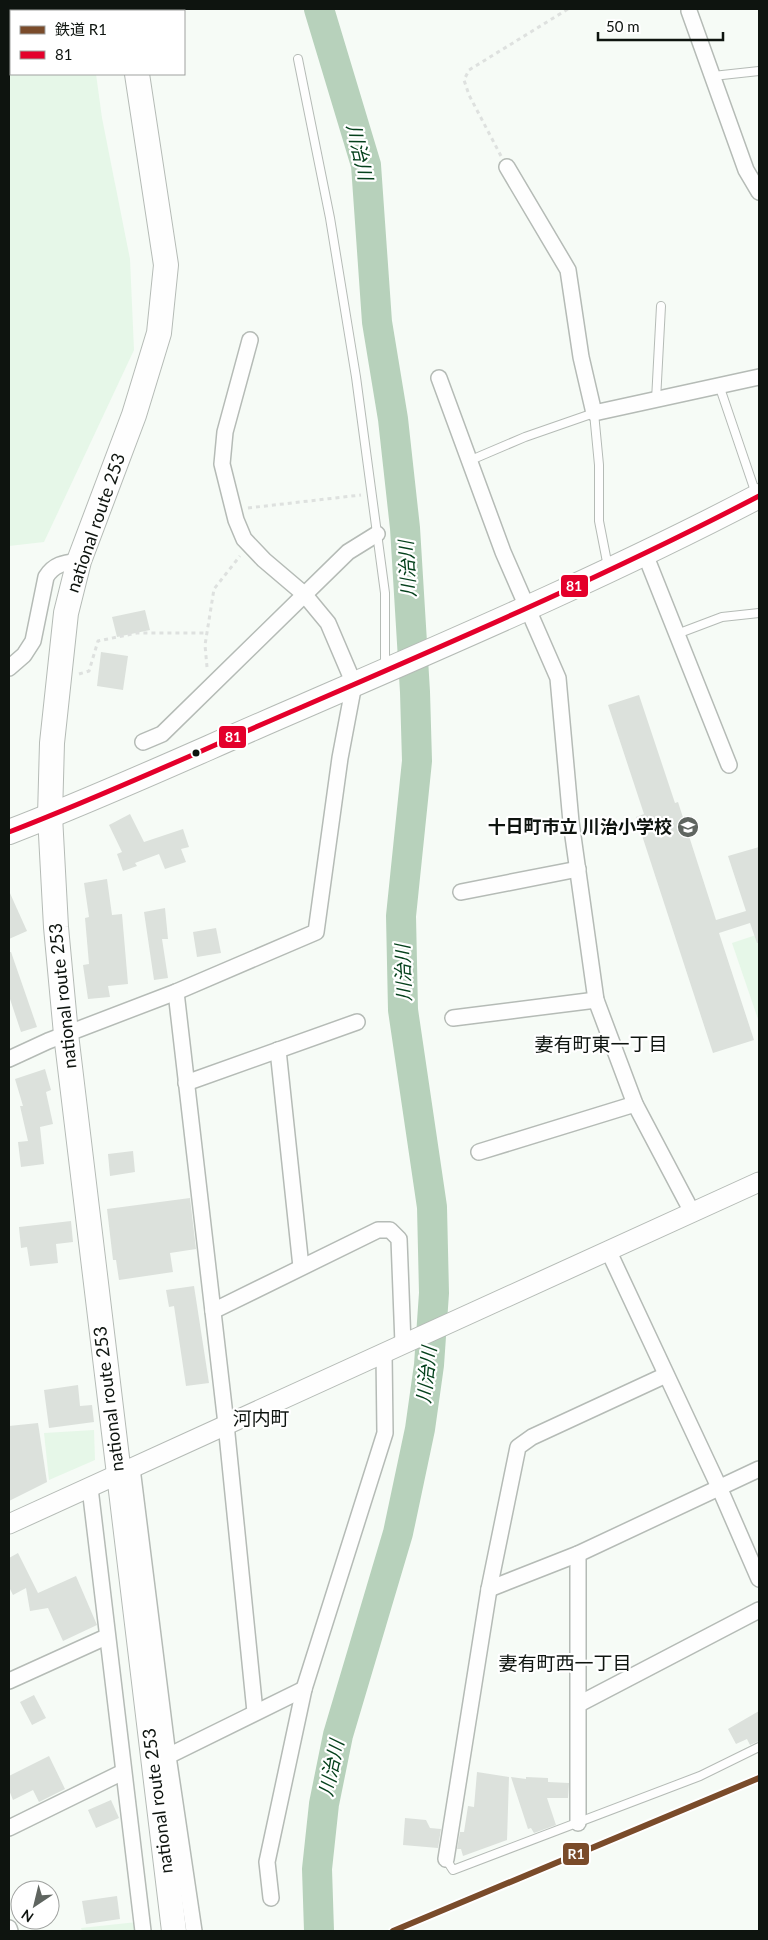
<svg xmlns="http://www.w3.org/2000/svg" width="768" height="1940" viewBox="0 0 768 1940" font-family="Lato,'Noto Sans JP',sans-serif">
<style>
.green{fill:#e6f7e8}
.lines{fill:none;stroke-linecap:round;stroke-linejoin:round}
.river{stroke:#b7d1bb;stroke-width:30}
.building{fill:#dce1dc}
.service-casing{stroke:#b5bbb6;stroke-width:10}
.minor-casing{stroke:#b5bbb6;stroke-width:18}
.tertiary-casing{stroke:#b5bbb6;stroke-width:21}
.trunk-casing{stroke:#b5bbb6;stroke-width:26}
.path{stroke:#dee1df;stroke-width:3;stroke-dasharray:4 4;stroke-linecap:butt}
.service{stroke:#fefefe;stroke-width:8}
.minor{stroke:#fefefe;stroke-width:15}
.tertiary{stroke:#fefefe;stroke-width:19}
.trunk{stroke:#fefefe;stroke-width:24}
.bus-1-casing{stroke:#fff;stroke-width:9}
.bus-1{stroke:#e4002b;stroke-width:5}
.rail-1-casing{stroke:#fff;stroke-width:10}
.rail-1{stroke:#7a4b2a;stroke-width:6}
.bus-dot{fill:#0e140f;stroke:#fff;stroke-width:2}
.labels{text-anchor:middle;stroke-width:4.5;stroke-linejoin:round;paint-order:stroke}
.street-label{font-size:18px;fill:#0e140f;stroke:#fff}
.poi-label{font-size:18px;font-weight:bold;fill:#0e140f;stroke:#fff;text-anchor:end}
.water-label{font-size:19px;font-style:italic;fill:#05411c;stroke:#fff}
.neighbourhood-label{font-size:19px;fill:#0e140f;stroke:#fff}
.line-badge{stroke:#fff;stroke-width:2}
.badge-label{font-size:14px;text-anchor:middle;font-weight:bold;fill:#fff}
</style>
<rect width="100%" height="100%" fill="#f6fbf6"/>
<g class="green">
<polygon points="9,9 88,9 88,11 11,11 11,74 96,74 102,118 130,259 134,350 44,542 9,546"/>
<polygon points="759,934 759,1022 732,943"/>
<polygon points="94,1430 95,1460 49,1480 44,1433"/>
<polygon points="137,1922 138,1931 82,1931 81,1928"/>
</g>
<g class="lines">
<polyline class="river" points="319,1931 317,1869 324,1804 338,1735 398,1533 420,1429 429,1365 434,1293 432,1207 403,1010 401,916 417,761 415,692 405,528 393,419 377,322 366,165 319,9"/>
</g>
<g class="building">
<polygon points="145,610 150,630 117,637 112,617"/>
<polygon points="101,652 128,656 123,690 97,686"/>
<polygon points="639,695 675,803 678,802 716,920 746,911 728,856 759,847 759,943 757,943 750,923 719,933 754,1040 713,1053 636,817 644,814 608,705"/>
<polygon points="130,814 144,842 183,829 189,847 181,849 186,862 165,869 159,854 135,863 137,866 123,871 117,854 122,852 109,825"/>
<polygon points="107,879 112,915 122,914 128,984 108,986 110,997 88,999 83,965 89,964 85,918 89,917 84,883"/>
<polygon points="9,891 27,931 9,939"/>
<polygon points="165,908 168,939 162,939 168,978 154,980 144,912"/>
<polygon points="216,928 221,953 197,957 193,932"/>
<polygon points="9,952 11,952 37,1027 21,1032 9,996"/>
<polygon points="45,1069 51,1090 46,1092 53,1124 40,1127 44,1164 21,1167 18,1142 28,1141 20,1106 23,1106 15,1079"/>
<polygon points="133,1151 135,1172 110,1176 108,1154"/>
<polygon points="190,1198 196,1249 170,1253 173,1272 119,1280 116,1260 113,1260 107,1209"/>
<polygon points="71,1221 73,1242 56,1244 58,1263 30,1266 27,1247 21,1248 19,1227"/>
<polygon points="194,1286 209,1383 186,1386 174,1306 169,1307 166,1290"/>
<polygon points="78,1385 80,1406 92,1405 94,1422 49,1428 44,1390"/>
<polygon points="38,1423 47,1482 9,1501 9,1426"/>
<polygon points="18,1553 38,1593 76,1576 97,1625 63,1641 48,1608 30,1611 26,1588 13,1595 9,1587 9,1558"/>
<polygon points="34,1695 46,1718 32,1725 20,1702"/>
<polygon points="759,1711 759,1741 750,1745 747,1739 736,1744 728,1729"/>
<polygon points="49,1756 65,1789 39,1802 33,1790 13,1800 9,1790 9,1776"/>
<polygon points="477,1772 509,1777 507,1840 463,1856 461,1849 457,1849 460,1832 464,1832 468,1806 474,1807"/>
<polygon points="511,1777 526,1779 526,1777 548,1778 548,1782 569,1783 568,1798 547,1798 556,1825 534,1833 531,1828 528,1829"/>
<polygon points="111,1800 119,1818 96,1828 88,1810"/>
<polygon points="405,1818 426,1820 430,1828 441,1829 438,1848 403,1845"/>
<polygon points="117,1896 120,1919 86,1924 82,1901"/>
</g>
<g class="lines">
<g class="service-casing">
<g id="service">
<polyline points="298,59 330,218 356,377 385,593 385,668"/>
<polyline points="713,76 759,71"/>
<polyline points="719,385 756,494"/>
<polyline points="656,400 661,306"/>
<polyline points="471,460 525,437 594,413 599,465 599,521 608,567"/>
<polyline points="677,634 722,617 759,613"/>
<polyline points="446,1859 453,1870 700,1776 759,1747"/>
</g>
</g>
<g class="minor-casing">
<g id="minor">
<polyline points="689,11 746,170 759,192"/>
<polyline points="507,167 568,270 581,357 594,413 759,377"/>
<polyline points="439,378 503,552 558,678 571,822 596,1000 635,1104 692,1212"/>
<polyline points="645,554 729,765"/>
<path d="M 9,668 L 24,655 L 33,641 L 46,577 C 54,564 64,563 79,561"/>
<polyline points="143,742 162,734 348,552 377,534"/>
<polyline points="461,892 578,869"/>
<polyline points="176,992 226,1424 255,1712"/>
<polyline points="453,1018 596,1000"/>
<polyline points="278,1050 301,1267"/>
<polyline points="9,1059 48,1041 176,992 316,932 340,758 354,684 328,623 304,594 264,560 244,539 236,520 222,464 225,432 250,340"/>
<polyline points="186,1083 357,1022"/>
<polyline points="479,1152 635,1104"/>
<polyline points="609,1252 719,1487 759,1579"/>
<polyline points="213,1311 378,1230 390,1230 399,1239 403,1344"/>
<polyline points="132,1468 168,1756 194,1931"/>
<polyline points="90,1488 143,1931"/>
<polyline points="578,1554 578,1823"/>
<polyline points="489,1589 578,1554 759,1469"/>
<polyline points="9,1681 106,1637"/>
<polyline points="579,1704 759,1610"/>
<polyline points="160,1760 304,1689"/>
<polyline points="9,1828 123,1772"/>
<polyline points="446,1859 489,1589 518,1447 532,1437 666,1375"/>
<polyline points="271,1898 267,1862 304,1689 385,1433 384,1353"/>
<polyline points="9,1928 10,1931"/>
</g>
</g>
<g class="tertiary-casing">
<polyline id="tertiary" points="9,1524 759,1182"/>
</g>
<g class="trunk-casing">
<g id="trunk">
<polyline points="128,9 128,11"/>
<polyline points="137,74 166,265 159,333 134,415 79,561 66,613 52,743 50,816 56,927 66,1034 174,1931"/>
<path d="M 9,832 C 108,794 204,749 302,707 C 456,640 610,574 759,496"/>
</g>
</g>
<g class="path">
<polyline points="501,156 469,95 464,80 469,70 568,9"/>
<polyline points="248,508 361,495"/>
<polyline points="207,667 205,645 214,589 240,556"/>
<polyline points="79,674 89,671 98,641 137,633 207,633"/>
</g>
<use href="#service" class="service"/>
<use href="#minor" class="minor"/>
<use href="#tertiary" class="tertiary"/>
<use href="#trunk" class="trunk"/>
<g class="bus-1-casing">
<path id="bus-1" d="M 9,832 C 108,794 204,749 302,707 C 456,640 610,574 759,496"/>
</g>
<use href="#bus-1" class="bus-1"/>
<g class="rail-1-casing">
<polyline id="rail-1" points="393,1931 759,1778"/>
</g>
<use href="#rail-1" class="rail-1"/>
</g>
<defs>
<g id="school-disc" transform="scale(1.125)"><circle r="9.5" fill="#5f6560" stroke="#fff"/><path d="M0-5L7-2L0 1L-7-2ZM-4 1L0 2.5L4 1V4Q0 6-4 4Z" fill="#fff"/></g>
</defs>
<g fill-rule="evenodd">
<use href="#school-disc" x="688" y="827"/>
</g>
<circle class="bus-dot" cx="196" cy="753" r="4.5"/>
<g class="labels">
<g class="street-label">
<text transform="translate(96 523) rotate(-71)" y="6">national route 253</text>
<text transform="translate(63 996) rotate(-96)" y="6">national route 253</text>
<text transform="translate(109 1399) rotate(-97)" y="6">national route 253</text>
<text transform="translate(158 1801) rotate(-97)" y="6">national route 253</text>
</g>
<g class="poi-label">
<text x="672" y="833">十日町市立 川治小学校</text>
</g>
<g class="water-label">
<text transform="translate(360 152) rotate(77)" y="7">川治川</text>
<text transform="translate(407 569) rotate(-93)" y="7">川治川</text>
<text transform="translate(403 973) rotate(-92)" y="7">川治川</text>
<text transform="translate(426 1375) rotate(-84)" y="7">川治川</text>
<text transform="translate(331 1768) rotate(-78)" y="7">川治川</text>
</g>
<g class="neighbourhood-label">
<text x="601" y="1051">妻有町東一丁目</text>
<text x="261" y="1425">河内町</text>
<text x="565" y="1670">妻有町西一丁目</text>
</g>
</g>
<g class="line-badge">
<rect x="560" y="574" width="29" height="24" rx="5" fill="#e4002b"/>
<rect x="218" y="725" width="29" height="24" rx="5" fill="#e4002b"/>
<rect x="562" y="1842" width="28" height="24" rx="5" fill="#7a4b2a"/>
</g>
<g class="badge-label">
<text x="574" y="591">81</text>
<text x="233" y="742">81</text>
<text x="576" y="1859">R1</text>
</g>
<rect width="768" height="1940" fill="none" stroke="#0e140f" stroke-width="20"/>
<rect x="10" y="10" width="175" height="65" fill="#ffffff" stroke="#9fa19f"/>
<rect x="20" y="26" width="25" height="8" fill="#7a4b2a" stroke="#9fa19f"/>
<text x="55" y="35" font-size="15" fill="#0e140f">鉄道 R1</text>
<rect x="20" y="51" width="25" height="8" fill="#e4002b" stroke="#9fa19f"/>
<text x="55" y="60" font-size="15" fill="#0e140f">81</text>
<g transform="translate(35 1905) rotate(215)"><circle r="24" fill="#ffffff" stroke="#9fa19f"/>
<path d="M0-4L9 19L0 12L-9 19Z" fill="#5f6560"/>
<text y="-8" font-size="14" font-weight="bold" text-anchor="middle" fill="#0e140f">N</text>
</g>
<path d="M598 32v8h125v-8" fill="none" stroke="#0e140f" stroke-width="2.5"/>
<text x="606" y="32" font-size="15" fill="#0e140f" stroke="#ffffff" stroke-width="4" paint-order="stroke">50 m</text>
</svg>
